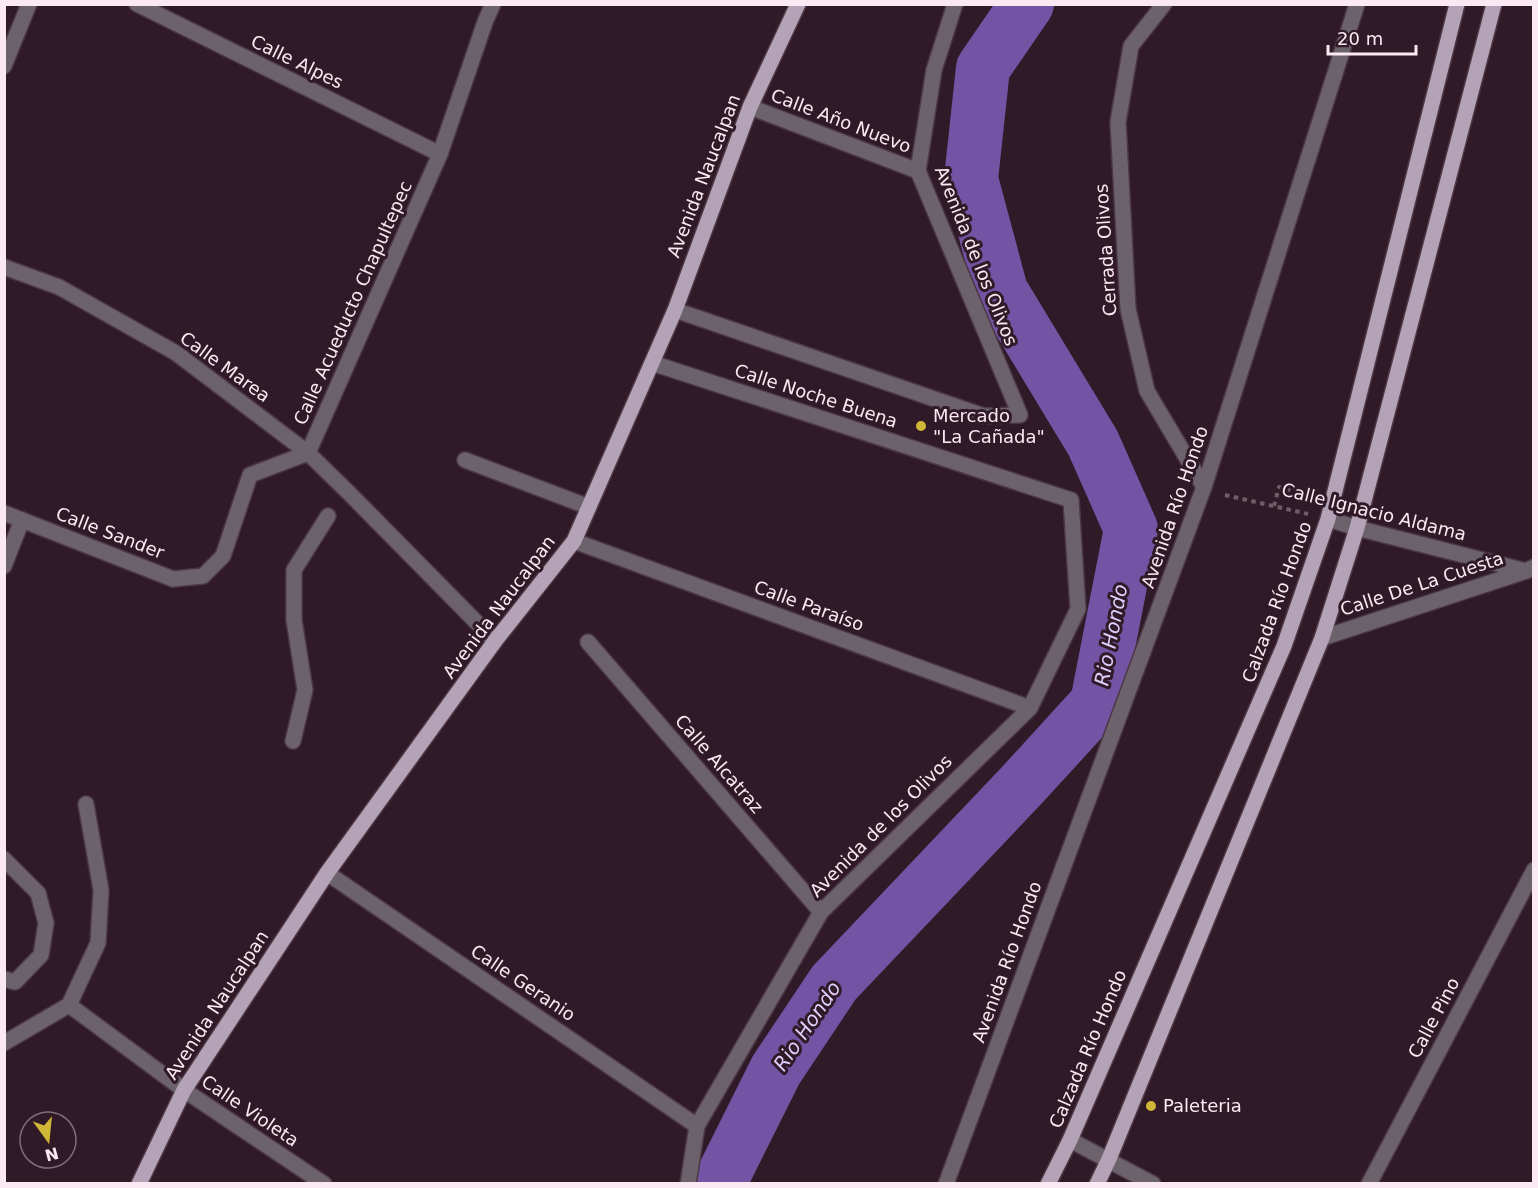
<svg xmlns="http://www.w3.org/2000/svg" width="1538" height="1188" viewBox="0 0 1538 1188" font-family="'DejaVu Sans',sans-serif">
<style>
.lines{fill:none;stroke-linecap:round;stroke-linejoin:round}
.river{stroke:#7354a4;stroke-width:54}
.minor-casing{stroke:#4d3744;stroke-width:18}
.major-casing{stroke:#4d3744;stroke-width:18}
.path{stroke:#705b67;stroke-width:4;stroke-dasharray:4.5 4.5;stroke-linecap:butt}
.minor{stroke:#6b626c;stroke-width:15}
.major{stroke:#b4a2b7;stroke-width:15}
.poi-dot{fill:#d0b736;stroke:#311a28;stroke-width:2}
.labels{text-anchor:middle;stroke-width:6;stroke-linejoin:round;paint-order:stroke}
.street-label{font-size:18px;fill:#fae9f2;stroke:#311a28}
.poi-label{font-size:18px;fill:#fae9f2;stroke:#311a28;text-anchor:start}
.water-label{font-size:20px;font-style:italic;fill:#ddcffc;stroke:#311a28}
</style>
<rect width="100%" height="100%" fill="#311a28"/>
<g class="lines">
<polyline class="river" points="719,1184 776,1070 834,983 1023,784 1097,703 1131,529 1093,443 1001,291 971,179 983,68 1027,4"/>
<g class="minor-casing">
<g id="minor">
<polyline points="137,4 440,154"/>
<polyline points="1164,4 1131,46 1118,122 1128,309 1147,391 1204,487"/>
<polyline points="4,66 29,4"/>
<polyline points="750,107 918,171"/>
<polyline points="4,267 59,287 176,353 308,453 350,494 495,641"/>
<polyline points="675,310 984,416 1020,415 918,171 934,70 955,4"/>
<polyline points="652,363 1071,500 1078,609 1030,708 821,912 697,1126 688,1184"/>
<polyline points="465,460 589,507"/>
<polyline points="4,513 173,579 203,576 223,556 250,475 308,453 440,154 485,22 493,4"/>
<polyline points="1328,519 1357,528 1526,571"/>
<polyline points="574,541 1030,708"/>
<polyline points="4,566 22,520"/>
<polyline points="1322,638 1526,571 1534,567"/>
<polyline points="588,642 821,912"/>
<polyline points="293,741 305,690 294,620 294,570 328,516"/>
<polyline points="4,859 38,893 46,923 41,955 15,982 4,979"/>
<polyline points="327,873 697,1126"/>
<polyline points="69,1005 184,1090 324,1184"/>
<polyline points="4,1043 69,1005 98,943 101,890 86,804"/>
<polyline points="1070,1140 1153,1184"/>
<polyline points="946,1184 1204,487 1357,4"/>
<polyline points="1369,1184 1534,870"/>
</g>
</g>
<g class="major-casing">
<g id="major">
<polyline points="139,1184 184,1090 327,873 495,641 574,541 675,310 750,107 798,4"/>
<polyline points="1048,1184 1070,1140 1284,646 1328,519 1457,4"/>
<polyline points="1097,1184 1109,1159 1322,638 1357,528 1494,4"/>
</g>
</g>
<g class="path">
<polyline points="1225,495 1308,514"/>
<polyline points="1274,506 1279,487 1312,496"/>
</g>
<use href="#minor" class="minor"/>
<use href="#major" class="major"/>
</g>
<g class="poi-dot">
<circle cx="921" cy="426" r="6"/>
<circle cx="1151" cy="1106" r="6"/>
</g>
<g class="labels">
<g class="street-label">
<text transform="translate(297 62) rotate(26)" y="6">Calle Alpes</text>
<text transform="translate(841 121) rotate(21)" y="6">Calle Año Nuevo</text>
<text transform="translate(704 176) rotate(-69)" y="6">Avenida Naucalpan</text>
<text transform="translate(1106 250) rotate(-94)" y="6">Cerrada Olivos</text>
<text transform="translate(976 256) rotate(68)" y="6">Avenida de los Olivos</text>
<text transform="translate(353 303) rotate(-66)" y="6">Calle Acueducto Chapultepec</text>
<text transform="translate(225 367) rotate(36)" y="6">Calle Marea</text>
<text transform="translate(816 396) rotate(18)" y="6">Calle Noche Buena</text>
<text transform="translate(1175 507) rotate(-71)" y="6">Avenida Río Hondo</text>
<text transform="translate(1374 512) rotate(14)" y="6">Calle Ignacio Aldama</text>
<text transform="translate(110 533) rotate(21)" y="6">Calle Sander</text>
<text transform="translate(1422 584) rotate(-18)" y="6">Calle De La Cuesta</text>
<text transform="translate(1277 602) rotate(-70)" y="6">Calzada Río Hondo</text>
<text transform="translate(809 606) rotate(20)" y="6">Calle Paraíso</text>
<text transform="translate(499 607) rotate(-53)" y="6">Avenida Naucalpan</text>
<text transform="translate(719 764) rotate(49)" y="6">Calle Alcatraz</text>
<text transform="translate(881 826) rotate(-45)" y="6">Avenida de los Olivos</text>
<text transform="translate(1007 962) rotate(-70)" y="6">Avenida Río Hondo</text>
<text transform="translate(523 983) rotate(34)" y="6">Calle Geranio</text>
<text transform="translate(217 1005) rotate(-57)" y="6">Avenida Naucalpan</text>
<text transform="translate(1434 1018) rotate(-62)" y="6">Calle Pino</text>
<text transform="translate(1088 1049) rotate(-67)" y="6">Calzada Río Hondo</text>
<text transform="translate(250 1111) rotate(34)" y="6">Calle Violeta</text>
</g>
<g class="poi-label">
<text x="933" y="422">Mercado<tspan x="933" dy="21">"La Cañada"</tspan></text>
<text x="1163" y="1112">Paleteria</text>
</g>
<g class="water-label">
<text transform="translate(1111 635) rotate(-79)" y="7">Rio Hondo</text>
<text transform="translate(807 1026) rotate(-56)" y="7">Rio Hondo</text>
</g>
</g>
<rect width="1538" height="1188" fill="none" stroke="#fae9f2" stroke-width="12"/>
<g transform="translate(48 1140) rotate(165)"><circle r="28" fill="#311a28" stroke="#816d79" stroke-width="1.5"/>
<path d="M0-4.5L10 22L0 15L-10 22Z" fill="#d0b736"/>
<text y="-9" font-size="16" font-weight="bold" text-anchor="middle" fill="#fae9f2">N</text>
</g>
<path d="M1328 45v9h88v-9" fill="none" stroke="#fae9f2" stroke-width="3"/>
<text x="1337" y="45" font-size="18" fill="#fae9f2" stroke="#311a28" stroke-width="4.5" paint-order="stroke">20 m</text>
</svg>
